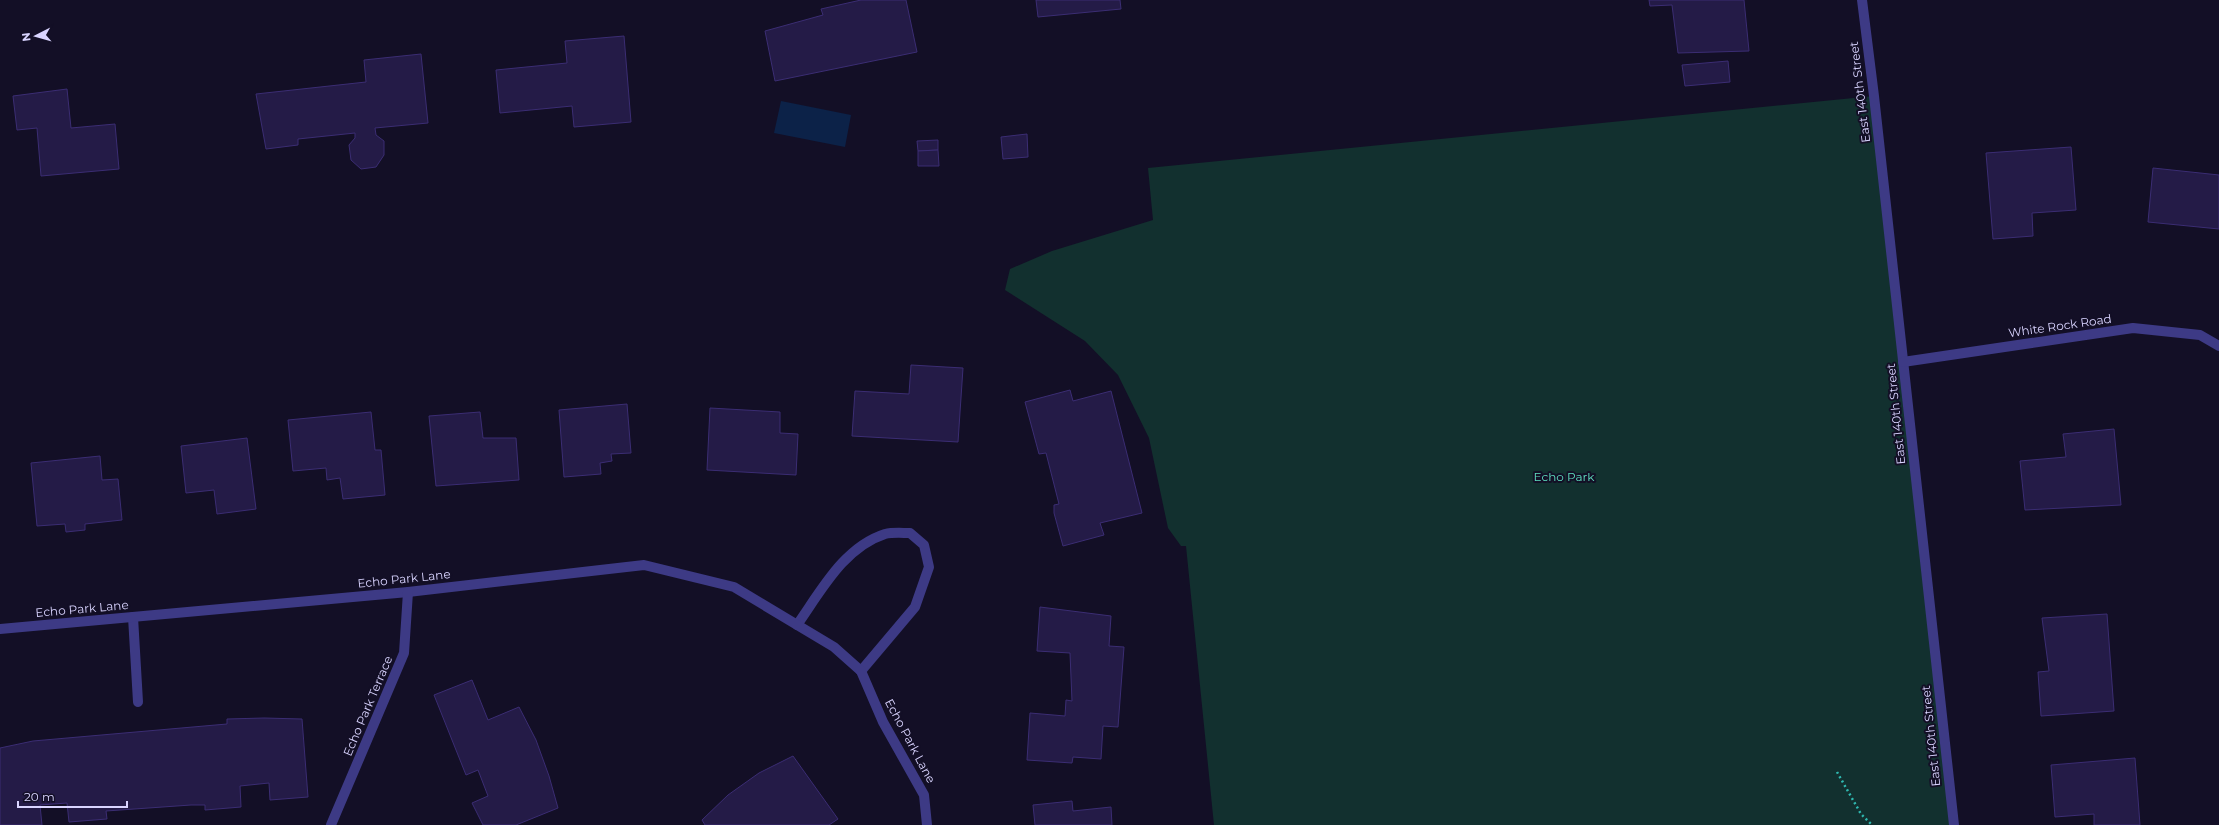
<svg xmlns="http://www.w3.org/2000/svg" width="2219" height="825" viewBox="0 0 2219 825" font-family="Montserrat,sans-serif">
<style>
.green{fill:#12302f}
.water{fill:#0c2248}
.building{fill:#241b47;stroke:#3b2d73}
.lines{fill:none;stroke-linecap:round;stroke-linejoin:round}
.path{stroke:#2fb8b0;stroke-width:2.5;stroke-dasharray:2 3;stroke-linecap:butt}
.minor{stroke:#3d3a85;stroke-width:10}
.labels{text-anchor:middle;stroke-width:4;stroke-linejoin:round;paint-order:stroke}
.street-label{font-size:12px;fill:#d9d4ff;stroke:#130f26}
.park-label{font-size:12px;fill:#5fe0c0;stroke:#130f26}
</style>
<rect width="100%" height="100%" fill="#130f26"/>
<polygon class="green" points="1874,96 1954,825 1214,825 1186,546 1181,546 1168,528 1149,438 1118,375 1085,341 1005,290 1010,269 1052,251 1153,220 1148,168"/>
<polygon class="water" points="781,101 851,115 845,147 774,133"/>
<g class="building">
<polygon points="861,0 906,0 917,52 775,81 765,31 823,15 821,9"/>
<polygon points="1036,0 1120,0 1121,9 1038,17"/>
<polygon points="1649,0 1744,0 1749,51 1678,53 1672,5 1650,6"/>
<polygon points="624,36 631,122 574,127 572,106 500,113 496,70 567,63 565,41"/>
<polygon points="421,54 428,123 375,128 376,135 384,141 384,155 376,167 361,169 351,160 349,145 355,138 355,133 298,139 298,145 266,149 256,94 366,82 364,60"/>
<polygon points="1728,61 1730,82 1685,86 1682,65"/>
<polygon points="67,89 71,128 115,124 119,169 41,176 37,128 17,130 13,96"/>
<polygon points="1027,134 1028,157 1003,159 1001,137"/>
<polygon points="938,140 938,150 918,151 917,141"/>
<polygon points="2071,147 2076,210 2032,213 2033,236 1993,239 1986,153"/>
<polygon points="938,150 939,166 918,166 918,151"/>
<polygon points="2153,168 2219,175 2219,229 2148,222"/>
<polygon points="911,365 963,368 958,442 852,436 855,391 909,394"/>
<polygon points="1070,390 1073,401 1111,391 1142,513 1100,523 1104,535 1063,546 1054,513 1054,505 1059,504 1046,453 1039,454 1025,402"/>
<polygon points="627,404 631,453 611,454 612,461 600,463 601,474 564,477 559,410"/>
<polygon points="710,408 780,412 780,433 798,434 796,475 707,470"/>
<polygon points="371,412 375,450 381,450 385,495 343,499 340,478 327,480 326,468 293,471 288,420"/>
<polygon points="480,412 483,438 516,438 519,480 436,486 429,416"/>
<polygon points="2114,429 2121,505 2025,510 2020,461 2066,457 2063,434"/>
<polygon points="247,438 256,509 217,514 214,490 186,493 181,446"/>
<polygon points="100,456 102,480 118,479 122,520 85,524 85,530 66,532 65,524 37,526 31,463"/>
<polygon points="1040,607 1111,616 1109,646 1124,647 1118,727 1103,726 1101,759 1073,757 1072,763 1027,760 1030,713 1065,716 1066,700 1072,701 1070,653 1037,651"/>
<polygon points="2107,614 2114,711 2041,716 2038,672 2049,671 2042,618"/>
<polygon points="472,680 488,720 519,707 536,740 549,776 558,808 516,825 483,825 472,803 488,796 478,770 466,775 434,695"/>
<polygon points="264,718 302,719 308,797 270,800 269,783 240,786 241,807 205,810 205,805 191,805 106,811 107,819 69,822 67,803 40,805 42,825 0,825 0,748 33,741 227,724 227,719"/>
<polygon points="793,756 838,819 829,825 705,825 702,820 728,795 759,773"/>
<polygon points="2135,758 2140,825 2094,825 2094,814 2055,817 2051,765"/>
<polygon points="1072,801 1073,811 1111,807 1112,825 1035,825 1033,805"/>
</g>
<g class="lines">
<polyline class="path" points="1837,772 1861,814 1872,825"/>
<g class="minor">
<polyline points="1862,0 1874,96 1954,825"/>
<polyline points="1903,362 2133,328 2200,335 2219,346"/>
<polyline points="133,617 138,702"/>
<path d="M 797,625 C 821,591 844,547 885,534 C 893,532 902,533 910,533 L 924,545 L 929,567 L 915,607 L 861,671"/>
<polyline points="0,629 408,592 644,565 734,587 834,647 861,671 883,722 924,795 927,825"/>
<polyline points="331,825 404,653 408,592"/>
</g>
</g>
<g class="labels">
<g class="street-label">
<text transform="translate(1860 92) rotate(-97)" y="4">East 140th Street</text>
<text transform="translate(2060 326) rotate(-8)" y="4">White Rock Road</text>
<text transform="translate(1896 414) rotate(-96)" y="4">East 140th Street</text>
<text transform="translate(404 579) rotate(-6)" y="4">Echo Park Lane</text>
<text transform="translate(82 609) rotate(-5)" y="4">Echo Park Lane</text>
<text transform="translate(368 706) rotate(-67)" y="4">Echo Park Terrace</text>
<text transform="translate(1931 736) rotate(-96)" y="4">East 140th Street</text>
<text transform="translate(910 741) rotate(62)" y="4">Echo Park Lane</text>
</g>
<g class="park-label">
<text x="1564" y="481">Echo Park</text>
</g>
</g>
<g transform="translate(36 36) rotate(264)" stroke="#130f26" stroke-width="3" paint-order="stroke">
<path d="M0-3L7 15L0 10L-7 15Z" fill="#d9d4ff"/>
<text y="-6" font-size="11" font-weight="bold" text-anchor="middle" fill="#d9d4ff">N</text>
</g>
<path d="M18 801v6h109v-6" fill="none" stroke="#d9d4ff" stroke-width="2"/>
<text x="24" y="801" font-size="12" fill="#d9d4ff" stroke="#130f26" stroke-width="3" paint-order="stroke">20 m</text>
</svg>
